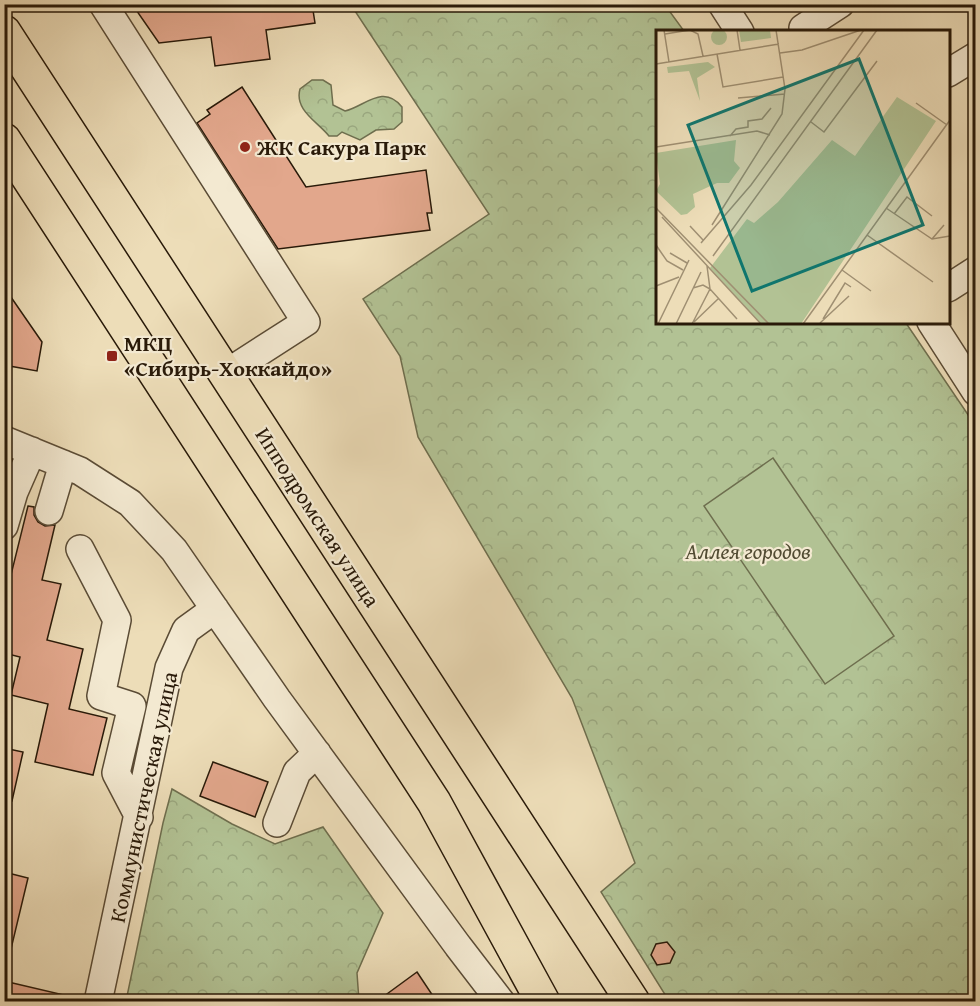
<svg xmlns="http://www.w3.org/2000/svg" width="980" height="1006" font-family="'Gentium Book Plus',serif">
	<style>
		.forest { fill: url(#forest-crowns); stroke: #6e6e4e; stroke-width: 1.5 }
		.garden { fill: #b2c294; stroke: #6e6e4e; stroke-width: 1.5 }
		.building { fill: #e2a78c; stroke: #291a09; stroke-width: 1.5 }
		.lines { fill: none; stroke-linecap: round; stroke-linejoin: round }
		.minor-casing { stroke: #5a4b35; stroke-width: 30 }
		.highway-casing { stroke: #291a09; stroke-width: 36 }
		.minor { stroke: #f3e9d1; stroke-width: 27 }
		.highway { stroke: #edddb8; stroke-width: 33 }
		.poi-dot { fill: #8f2418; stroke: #f3e9d1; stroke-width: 2 }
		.labels { text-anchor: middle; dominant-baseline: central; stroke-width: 4.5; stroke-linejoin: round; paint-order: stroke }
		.poi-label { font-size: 22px; font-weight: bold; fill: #291a09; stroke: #f3e9d1; text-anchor: start }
		.street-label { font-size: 22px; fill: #291a09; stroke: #f3e9d1 }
		.park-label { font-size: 22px; font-style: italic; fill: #524c33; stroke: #f3e9d1 }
		.inset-road { fill: none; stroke: #9f8f72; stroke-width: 1.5 }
		.view { fill: #0f766e; fill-opacity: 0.15; stroke: #0f766e; stroke-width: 3 }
		.inset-edge { fill: none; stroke: #291a09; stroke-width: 3 }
	</style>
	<defs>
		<pattern id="forest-crowns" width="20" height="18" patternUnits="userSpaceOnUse" patternTransform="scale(1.5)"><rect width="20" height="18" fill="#b2c294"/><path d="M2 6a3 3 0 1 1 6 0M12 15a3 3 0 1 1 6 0" fill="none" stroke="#99a67e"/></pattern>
	</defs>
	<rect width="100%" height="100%" fill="#edddb8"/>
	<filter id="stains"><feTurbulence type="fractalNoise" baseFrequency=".00333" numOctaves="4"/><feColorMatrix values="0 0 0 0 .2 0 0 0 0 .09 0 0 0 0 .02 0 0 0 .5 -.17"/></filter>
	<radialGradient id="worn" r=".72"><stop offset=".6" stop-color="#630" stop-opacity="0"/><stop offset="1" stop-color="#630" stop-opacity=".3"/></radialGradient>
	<path class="forest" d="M351,5H665L684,31L658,32V322L906,323L975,425V1001H669L601,892L635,863L572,698L418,437L400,356L363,299L489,214Z
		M312,80H323L331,85L333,105L345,111C364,107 383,83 402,107V122L394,129L376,130L360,140L342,132L337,136H329C318,122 294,110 300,89Z
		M172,789L232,824L275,844L323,827L383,913L357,973L359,1001H126L163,823Z"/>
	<path class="garden" d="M773,458L894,636L825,684L704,506Z"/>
	<path class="building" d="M132,4H312L315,23L266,30L270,59L215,66L211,37L159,43Z
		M242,87L306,187L426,170L432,213H427L430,230L278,249L197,123L210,114L207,110Z
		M4,287L42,342L37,371L4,365Z
		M28,506L34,507V515L38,522L45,526L55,525L42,580L61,584L47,640L83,649L69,709L107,718L93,775L35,762L48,704L11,695L20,657L4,653V603Z
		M4,748L23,752L12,801H4Z
		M213,762L268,782L255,817L200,796Z
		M4,872L28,878L11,949L4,948Z
		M667,942L675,952L670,963L657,965L651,955L656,944Z
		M417,972L437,1002H376Z
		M4,981L64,995L63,1002H4Z"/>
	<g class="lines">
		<defs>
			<path id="minor" d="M103,4L306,322L225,374
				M722,4L740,32
				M805,32L803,28L840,4
				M948,73L976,56
				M948,288L976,270
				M931,322L976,392
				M4,440L80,471L130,503L174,550L277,699L458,946L501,1002
				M49,511L63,464
				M4,526L14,492L32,451
				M80,549L117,620L101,696L132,706L116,773L139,817
				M277,823L297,772L317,753
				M98,1002L169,668L186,630L215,609"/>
			<path id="highway" d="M4,32L633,1002
				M4,140L434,802L543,1002"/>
		</defs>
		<use href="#minor" class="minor-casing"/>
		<use href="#highway" class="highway-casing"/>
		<use href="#minor" class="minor"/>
		<use href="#highway" class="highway"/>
	</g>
	<g class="poi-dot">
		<circle cx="245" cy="147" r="6"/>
		<rect x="106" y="350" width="12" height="12" rx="3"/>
	</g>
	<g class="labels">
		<g class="poi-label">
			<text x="257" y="147">ЖК Сакура Парк</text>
			<text x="124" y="343">МКЦ<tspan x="124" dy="25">«Сибирь-Хоккайдо»</tspan></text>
		</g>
		<g class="street-label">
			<text transform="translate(318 517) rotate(57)">Ипподромская улица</text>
			<text transform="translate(143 797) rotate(-78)">Коммунистическая улица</text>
		</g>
		<g class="park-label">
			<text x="748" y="551">Аллея городов</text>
		</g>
	</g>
	<g transform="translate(656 30)">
		<rect width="294" height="294" fill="#edddb8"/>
		<path d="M83,0H114L115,8L85,12ZM52,32L59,37L41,48L44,71L33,41L12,43L11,37ZM241,67L280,91L145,294H105L54,238L91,189L98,193L122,172L176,110L199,126ZM80,110L78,131L84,138L73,153H61L37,164L39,177L31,184L25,185L0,161L4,154L0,123Z" fill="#b2c294"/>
		<path d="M55 7a8 8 0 1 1 16 0a8 8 0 1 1-16 0ZM163,181L176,190L153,222L141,214Z" fill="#b2c294"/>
		<path class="inset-road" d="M8,0L13,32M34,0L42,4L47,26M81,0L84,20M9,4L34,0M124,23L146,20L205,0M61,24L67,57L127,47M0,34L123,14M82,68L129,64M260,73L291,95M155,92L168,102L221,31M74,106L80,99L92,97V91L106,89L115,78M0,117L101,101L114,105M0,178L113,294M230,178L276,209L294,206M238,184L251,167L276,186M6,187L105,294M56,195L126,84L129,59L120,0M34,196L47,210M211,205L277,252M276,209L288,195M45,213L95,155L208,0M0,215L11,231L27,240M14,223L31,233M57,226L221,0M51,236L54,259L81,289M186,240L215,261M0,256L23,247M37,258L47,255L54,259M167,289L189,253L195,257M38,292L62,269M164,293L193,266M2,294L33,230M20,294L45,242M36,294L54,259M147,294L294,90"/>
		<path class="view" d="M203,29L267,195L96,261L32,95Z"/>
		<rect width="294" height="294" class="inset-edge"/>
	</g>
	<rect width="980" height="1006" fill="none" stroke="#edddb8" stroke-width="24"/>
	<rect x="6" y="6" width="968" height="994" fill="none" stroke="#291a09" stroke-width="3"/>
	<rect x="12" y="12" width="956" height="982" fill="none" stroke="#291a09" stroke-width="1.5"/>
	<rect width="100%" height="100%" filter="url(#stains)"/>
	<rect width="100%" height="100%" fill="url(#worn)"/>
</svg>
